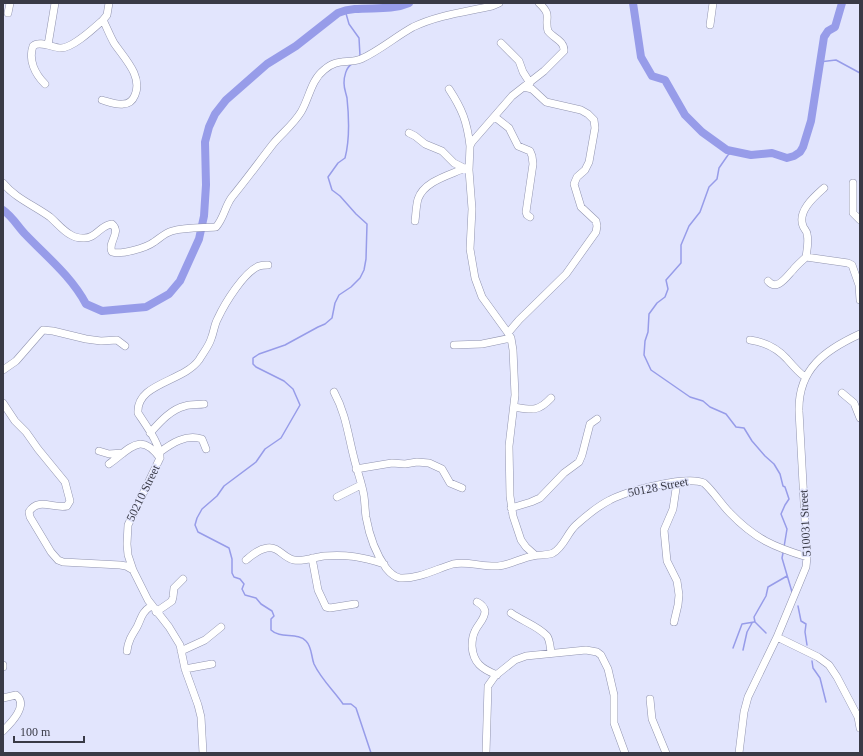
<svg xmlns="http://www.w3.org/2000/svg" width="863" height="756" font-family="'Times New Roman',serif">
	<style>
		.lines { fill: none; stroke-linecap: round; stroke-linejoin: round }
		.stream { stroke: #979ce9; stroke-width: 1.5 }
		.river { stroke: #979ce9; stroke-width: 8 }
		.minor-casing { stroke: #9194af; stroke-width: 8 }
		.minor { stroke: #fff; stroke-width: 7 }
		.labels { text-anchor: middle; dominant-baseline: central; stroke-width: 3; stroke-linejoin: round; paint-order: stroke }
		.street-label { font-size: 12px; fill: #393a46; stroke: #e2e5fd }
	</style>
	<rect width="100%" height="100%" fill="#e2e5fd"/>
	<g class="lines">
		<path class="stream" d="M345,10L349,24L359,38L360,56
			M819,62L836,60L860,73
			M352,64C346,67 344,77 344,83C344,89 346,93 347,98C349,117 350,139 345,158L338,163L328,177L332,190L340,196L356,214L367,224L366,259L364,270L360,278L351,287L339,295L335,303L332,318L325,324L318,327L285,345L259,354L253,358V364L256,367L284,381L293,389L300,405L281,438L265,449L256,462L224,486L217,496L202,509L197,518L195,525L198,532L229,548L232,559V573L234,577L240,579L244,584L242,589L245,595L256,598L261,604L272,611L274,616L271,619V630C280,639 298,632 306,641C312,647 311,656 314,664C321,679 334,691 343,704H351L356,708L371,753
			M734,151L728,155L719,168L717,179L709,187L700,212L689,226L681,245V263L666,280L668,289L665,297L657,303L649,314L648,332L645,341L644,355L651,370L690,397L703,401L710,407L726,414L736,427L744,428L752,441L765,456L774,464L780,474L783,486L785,487L789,499L785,505L781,514L787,529L784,547
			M783,553L782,558L792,592
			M798,606L801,621L806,624L805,632L807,645
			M766,633L755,622L754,617L766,596L768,587L787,576
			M733,648L742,624L754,622
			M743,650L747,632L752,623
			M812,661L813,668L820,678L826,702"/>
		<path class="river" d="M633,3L641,57L652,76L665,80L685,115L702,132L727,150L751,155L772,153L787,158L794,156L800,152L803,147L811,121L824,37L828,31L835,27L842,3
			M3,210C13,217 18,227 26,235C47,257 71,276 86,304L102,311L146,307L169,294L180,281L199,239L204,216L206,185L205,142L209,127L215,114L226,100L267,64L296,46L338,13C360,4 386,13 409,3"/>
		<defs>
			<path id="minor" d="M8,13L10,3
				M710,25L713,3
				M501,43L519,61L523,72L530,83
				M48,45L55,3
				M45,84C35,74 28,60 33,46C40,40 53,48 61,48C73,48 94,28 103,20L107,15L109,3
				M449,89C462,109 467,121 470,146
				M102,100C109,102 117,105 123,104C129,104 133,100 135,95C143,76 124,58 114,43C110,36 107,28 103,20
				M495,117L509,128L518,146L530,151L532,156L533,164L526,212L527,215L530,217
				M409,133L415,136L425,144L442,151L454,163L468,170
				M3,183C15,198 35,206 50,217C57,223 63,231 71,235C74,237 78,238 83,238C96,239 100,225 112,224C122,233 107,242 112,252C121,255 146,248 154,242C160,238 165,233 172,231C186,227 202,228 216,227C224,218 225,206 232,197C246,180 259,162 273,144C282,133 293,125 301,112C309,99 311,80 324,70C337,58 348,64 361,59C379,51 395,37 413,27C438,15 465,12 492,6L499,3
				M853,183V213L860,220
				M824,188C815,196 797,211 803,226C804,229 807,231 807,234C809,241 807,250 806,257L848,263L852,265L859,285L860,300
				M415,221C416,214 416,206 418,199C424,181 450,175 465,168
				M768,281C777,292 787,276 793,270C797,265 802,261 806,257
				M508,333L519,320L566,274L596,232L597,226L596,221L581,207L574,184L577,177L585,170L589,162L595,128L594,120L588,114L581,110L546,102L532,89L524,87
				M750,340C765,342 777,348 787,359C793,366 798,372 805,377
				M454,345L482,344L511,338
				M3,370L16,361L43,330L53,331L86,339L101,341L117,340L125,346
				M334,392C346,414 348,435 354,458C357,471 362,483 364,496C365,503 365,510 366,517C369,534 376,554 386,568C390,573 394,577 400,578C419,579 436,569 453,564C467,561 483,567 498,566C510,565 521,558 533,556C540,554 547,556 553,553C564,547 567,533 576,525C586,516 598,506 610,500C627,491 687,475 704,483C714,492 721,504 730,513C755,539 774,547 807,557
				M842,393L854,403L860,418
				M3,403L15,421L26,432L38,449L65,482L70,501L67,506C54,509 38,497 29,512L30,517L51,552L58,560L63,562L120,565L126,566L133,570
				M514,407C532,410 538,412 551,398
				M150,433C159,423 171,409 185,406C191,404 198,405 204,404
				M99,451L109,454L123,453
				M160,452C172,443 186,434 202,439L206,449
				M109,464C130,449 140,431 160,458
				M356,469L392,463L405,464L417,462L429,463L442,469L450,483L462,488
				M337,497L361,485
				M511,508L531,502L540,498L564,473L579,462L582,455L590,424L597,419
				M535,555L526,547L521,540L513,516L510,496L509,446L515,395L513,350L511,338L508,333L482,297L475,278L470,249L472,209L469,170L470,146L472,142L512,96L544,71L564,51C565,41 553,38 548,31C544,17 553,16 539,3
				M312,558L318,590L326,607L330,608L355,604
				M246,560C252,555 259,549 267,548C279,546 283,558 294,560C303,562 315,557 324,556C346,554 363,557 384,564
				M477,602C481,604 484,607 485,611C485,619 478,624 475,631C473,635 472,641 472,646C473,663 482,669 497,675
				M156,612L172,601L173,597L174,588L183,579
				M511,613C522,621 538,626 547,636C550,640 550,647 551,652
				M674,622L678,605L679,595L677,581L667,561L664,530L673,509L677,482
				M777,637L818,657L829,665L837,677L858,717L860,728
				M127,651C128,641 132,635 137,627C142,617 141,613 151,606
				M181,651L205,640L221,627
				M3,665V667
				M185,669L212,664
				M3,698L16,695C29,705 11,723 3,731
				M650,699L652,719L666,753
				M203,753L201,717L198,705L185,669L180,645L169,627L148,600L133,570L128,555L127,544L128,525L160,458C161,445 145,424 138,413C136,383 183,382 199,360C203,353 209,346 211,339C214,332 214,325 218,318C225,303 244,272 259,266C262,265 265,265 268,265
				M486,753L488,686L495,676L515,660L526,656L586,650L597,652L601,655L608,669L614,695V723L625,753
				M739,753L744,712L748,697L777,637L806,567L807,557L799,411C798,369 825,350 860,334"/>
		</defs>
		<use href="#minor" class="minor-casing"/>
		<use href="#minor" class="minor"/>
	</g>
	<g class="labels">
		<g class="street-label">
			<text transform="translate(658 487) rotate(-11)">50128 Street</text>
			<text transform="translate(143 493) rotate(-64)">50210 Street</text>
			<text transform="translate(805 523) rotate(-93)">510031 Street</text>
		</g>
	</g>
	<rect width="863" height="756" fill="none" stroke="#393a46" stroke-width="8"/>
	<path d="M14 736v6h70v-6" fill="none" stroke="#393a46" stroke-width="2"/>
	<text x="20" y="736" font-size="12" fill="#393a46" stroke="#e2e5fd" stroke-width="3" paint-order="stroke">100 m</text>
</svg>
